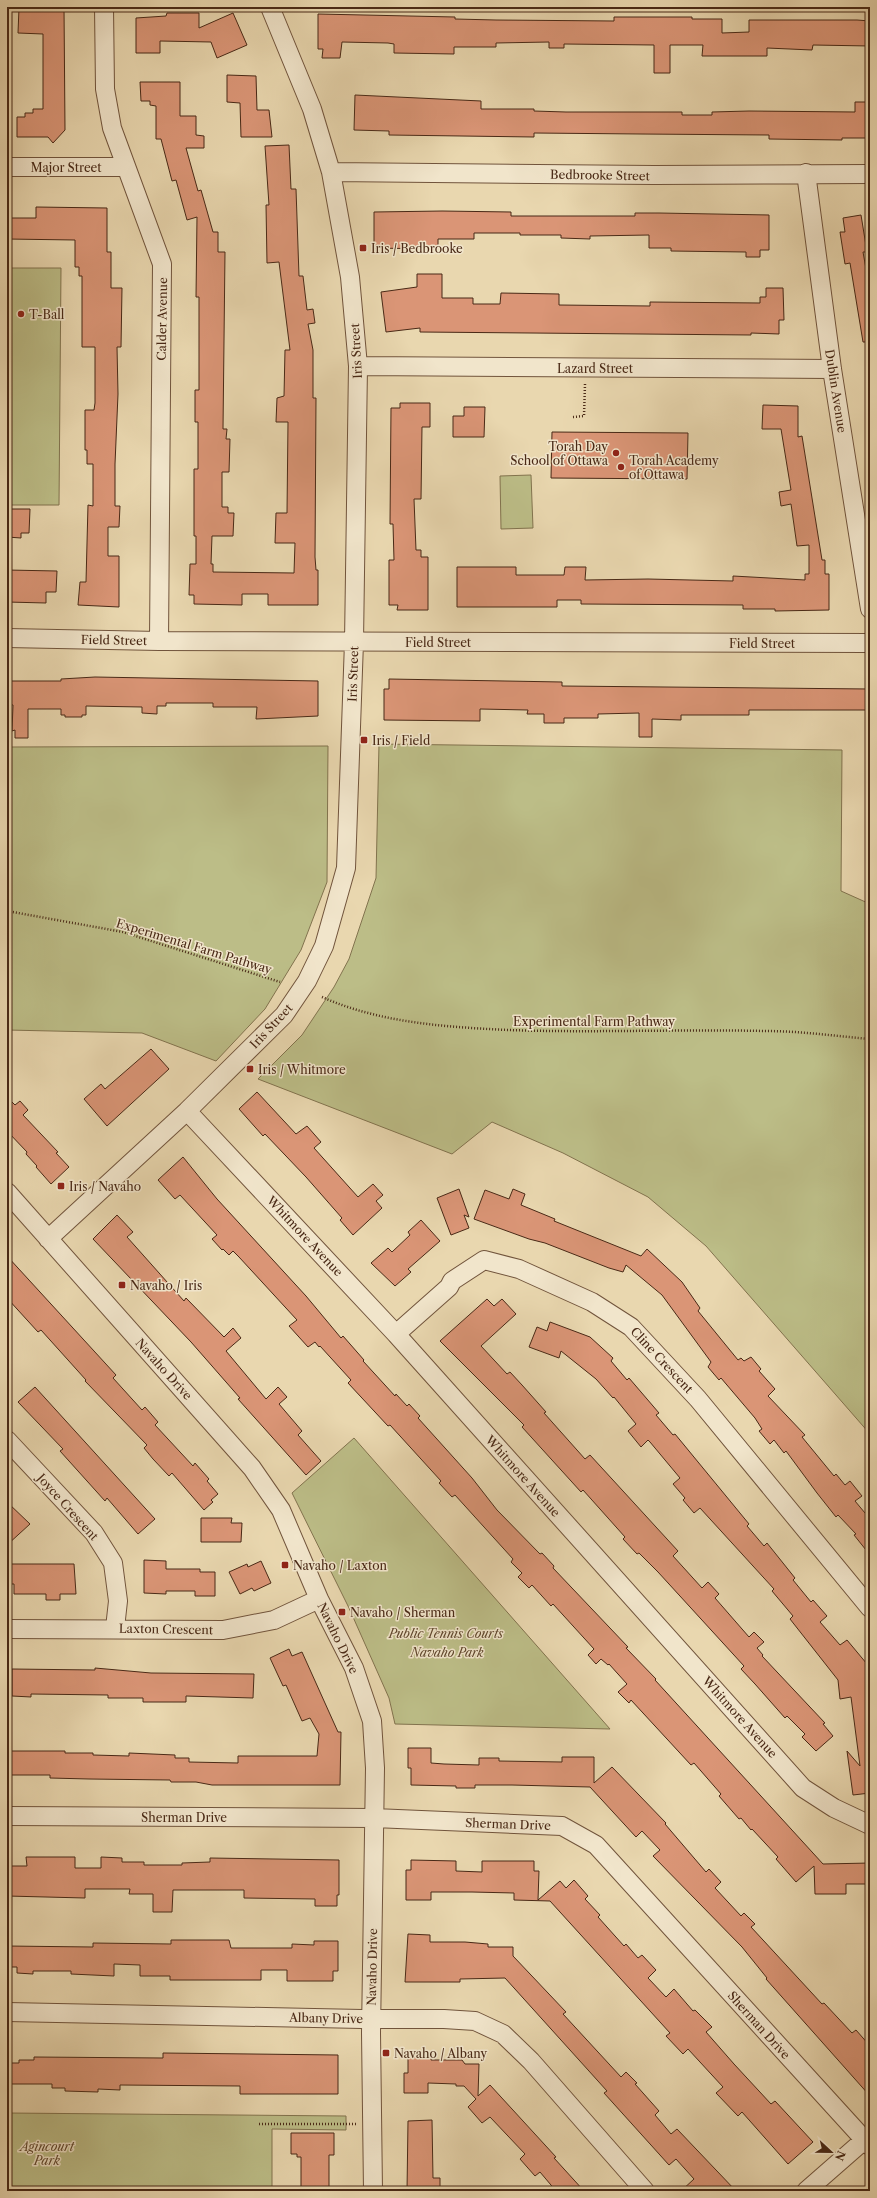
<svg xmlns="http://www.w3.org/2000/svg" width="877" height="2198" font-family="'Libre Caslon Text',serif">
	<style>
		.green { fill: #bcbd87; stroke: #82734e }
		.building { fill: #da9576; stroke: #492916 }
		.lines { fill: none; stroke-linecap: round; stroke-linejoin: round }
		.minor-casing { stroke: #71543c; stroke-width: 20 }
		.path { stroke: #492916; stroke-width: 2.5; stroke-dasharray: 1 2; stroke-linecap: butt }
		.minor { stroke: #f1e5cb; stroke-width: 18 }
		.poi-dot { fill: #8f2418; stroke: #f1e5cb; stroke-width: 1.5 }
		.labels { text-anchor: middle; dominant-baseline: central; stroke-width: 3; stroke-linejoin: round; paint-order: stroke }
		.street-label { font-size: 12px; fill: #492916; stroke: #f1e5cb }
		.poi-label { font-size: 12px; fill: #492916; stroke: #f1e5cb; text-anchor: start }
		.park-label { font-size: 12px; font-style: italic; fill: #60472d; stroke: #f1e5cb }
	</style>
	<rect width="100%" height="100%" fill="#e9d7af"/>
	<filter id="stains"><feTurbulence type="fractalNoise" baseFrequency=".005" numOctaves="4"/><feColorMatrix values="0 0 0 0 .2 0 0 0 0 .09 0 0 0 0 .02 0 0 0 .5 -.17"/></filter>
	<radialGradient id="worn" r=".72"><stop offset=".6" stop-color="#630" stop-opacity="0"/><stop offset="1" stop-color="#630" stop-opacity=".3"/></radialGradient>
	<path class="green" d="M7,268H61L59,505H7Z
		M531,475L533,528L501,529L500,476Z
		M379,744L842,750L841,891L870,904V1434L706,1246L648,1197L563,1153L492,1122L452,1154L258,1079L302,1035L334,987L349,959L376,878Z
		M328,746L327,882L301,950L265,1009L216,1061L142,1033L7,1030V747Z
		M354,1438L610,1729L395,1724L389,1698L349,1608L292,1493Z
		M7,2113L346,2116V2130L272,2129V2191H7Z"/>
	<path class="building" d="M19,8H64L65,130L53,143L48,137H17V117H25V113H33V109H43V34L18,33Z
		M167,13H199V28L233,13L247,45L217,58L211,42L160,41V53H136V18L166,16Z
		M318,14L455,17V19L496,20L614,21V17H692V19H722V33L749,32V20H857L870,21V46L813,45L812,50L767,48V56H702L703,45H670V73H654V45L564,44V48H549V42L496,43V47H454V54L394,53V44L388,43L342,42L340,58H322L323,49H318Z
		M227,75L256,76L257,110H269L272,137H241L240,103L227,102Z
		M140,82H180V116H196V135L204,136V148H186L198,191L201,190L213,232H218V252H225L223,429H227L226,439H230L229,472H222V507H228V513H234L233,536H212L211,564H213V572L294,573L295,543H275L276,513H287L288,422H276L277,398L284,396L285,350H290L279,262L267,263L266,205H269L265,146L289,145L291,189H296L299,276H303L307,310L313,309L315,323L308,324L313,350V398H316L315,557L316,570H318V605H268V594H242V605L194,604V595H189L190,564H196V536H194V469H198V422H195V390H199V297H196L197,217L187,220L176,180L172,181L161,139H156V106L150,105V101H141Z
		M355,95L481,101V109H534V111L566,112H682V115H712V112L749,111L855,112V102H870V138H842V140L769,139V135L641,134L534,133V137L389,135V131L354,130Z
		M36,207L107,208V252H111V288H122L121,347H117L118,394L115,464V506H120L119,527H108V556H119V607L78,605L80,582H86L88,505L93,506V464H87V450H85V410H94L95,403V347H82V276H79V267H75V240L7,239V218H36Z
		M442,211L511,212V216H635V213H659L769,215V250H760V257H746V252L671,251V248H649V235L590,236V239L561,238V235H520V233H474V239H438V247L433,249L374,248V212Z
		M861,215L867,252H863L868,280H870V342H863L850,263L845,264L840,232H845L843,218Z
		M417,274H442V298H473V304H500L501,293L559,294V305L650,306V302L760,303V297H766V288H783L784,320H779V334L751,333V335L420,332V328L386,332L381,292L417,287Z
		M400,403H430V427H422L421,499H414L416,550H421V557H428V610H397L398,605H389V560H394L393,524H390L391,408H400Z
		M763,405L798,406V437L802,436L822,560H825V574H829V610L775,611V609H743V605L581,604V600H557V607H457V567H516V575H564L565,567H586L585,580L648,579L733,581V576L805,580V574H809V545L797,546L791,504L781,506L779,492L791,490L781,429H762Z
		M464,407H485L484,437H453V416H464Z
		M552,432L688,433L687,479L551,478Z
		M7,509H30L29,533H21V538L7,537Z
		M7,570L57,571L56,592H46V603L7,602Z
		M95,677L318,681V716L256,719L257,707H213V703H166V706H157V714L142,713V707L86,706V715H82V717H65V715H61V709H28V738H15V730L12,731L13,705L7,704V681H61V679Z
		M389,679L562,682V686L870,689V710H749V715H681V720L652,719V737H639V713L598,714V718H564V723H544V714H527L528,710L480,709V721L384,720V689H389Z
		M151,1049L169,1069L107,1126L84,1099L101,1084L105,1089Z
		M257,1092L296,1134L307,1126L321,1142L314,1148L358,1197L373,1184L383,1195L376,1201L382,1208L353,1235L340,1220L342,1218L306,1177L265,1134L263,1136L239,1109Z
		M7,1097L15,1105L20,1101L28,1110L23,1115L58,1152L56,1153L69,1167L51,1184L36,1167L37,1166L26,1154L27,1152L7,1131Z
		M183,1157L217,1199L306,1296L341,1338L343,1336L364,1360L363,1361L395,1396L396,1394L407,1406L409,1404L420,1416L418,1418L472,1478L497,1510L540,1554L542,1553L554,1566L553,1568L628,1647L626,1648L656,1679L655,1680L823,1864L870,1863V1884H846V1894H815L814,1866L796,1882L776,1859L778,1857L752,1829L751,1830L741,1818L739,1819L719,1796L721,1794L694,1763L691,1765L631,1700L629,1703L618,1692L627,1684L609,1664L608,1665L601,1659L596,1664L588,1655L594,1649L553,1604L551,1606L532,1585L529,1588L518,1577L522,1573L511,1562L513,1559L455,1495L452,1497L439,1483L441,1481L390,1425L388,1426L348,1383L351,1380L320,1346L319,1347L315,1342L308,1347L289,1326L297,1320L239,1257L233,1251L229,1255L223,1249L222,1250L212,1239L217,1235L180,1195L175,1199L158,1180Z
		M459,1189L469,1217L464,1215L469,1228L451,1235L437,1198Z
		M513,1189L525,1194L521,1205L555,1219L554,1221L641,1256L647,1249L682,1282L700,1308L698,1311L738,1360L741,1358L744,1361L751,1357L761,1369L759,1371L775,1389L768,1396L805,1435L802,1437L834,1476L836,1474L845,1485L850,1481L862,1496L855,1501L870,1519V1555L854,1535L856,1534L838,1515L836,1517L817,1493L786,1451L784,1453L774,1440L770,1444L759,1431L762,1429L755,1418L721,1378L719,1380L708,1367L711,1362L662,1295L626,1265L623,1272L609,1268L545,1243L529,1239L474,1219L485,1190L509,1199Z
		M117,1215L133,1232L127,1237L184,1301L186,1298L224,1337L233,1328L241,1338L226,1351L266,1399L278,1387L287,1397L279,1404L302,1431L298,1435L321,1461L306,1475L238,1399L240,1398L191,1342L93,1239Z
		M421,1220L440,1241L408,1269L411,1272L395,1286L371,1263L388,1248L392,1252L410,1235L408,1232Z
		M7,1256L116,1375L113,1378L142,1410L145,1407L158,1422L155,1425L193,1466L195,1463L209,1479L207,1481L218,1494L211,1500L213,1502L204,1510L172,1473L169,1476L153,1459L144,1448L147,1445L85,1381L86,1380L41,1330L38,1332L7,1298Z
		M487,1299L494,1306L502,1299L516,1314L481,1346L507,1374L510,1372L522,1385L546,1412L544,1413L585,1459L590,1455L678,1551L673,1556L702,1588L708,1582L719,1594L715,1598L749,1637L754,1632L764,1642L757,1648L763,1655L762,1656L825,1723L823,1724L833,1736L816,1751L802,1737L805,1734L787,1716L785,1718L755,1684L741,1669L744,1666L658,1572L639,1553L637,1554L623,1539L625,1537L583,1490L581,1492L522,1427L524,1425L440,1341Z
		M550,1322L590,1337L613,1358L611,1361L627,1380L629,1378L659,1413L656,1415L673,1435L675,1434L749,1524L747,1526L764,1546L767,1543L795,1578L793,1580L811,1602L813,1600L827,1616L820,1622L840,1645L847,1640L867,1664L870,1686V1793L853,1795L847,1751L860,1766L851,1697L840,1699L838,1680L790,1619L793,1616L772,1591L774,1589L700,1508L694,1513L683,1500L685,1498L673,1484L680,1478L650,1442L648,1440L641,1447L628,1431L636,1424L614,1397L613,1398L596,1379L561,1351L559,1358L529,1347L537,1327L547,1331Z
		M35,1387L155,1519L138,1534L107,1498L105,1501L60,1451L63,1449L18,1402Z
		M7,1502L30,1524L7,1545Z
		M201,1518H232L231,1523H242L241,1542H201Z
		M144,1560L166,1561V1569H200V1572H215V1596H195V1591H166V1594L144,1593Z
		M261,1561L271,1583L254,1591L252,1588L240,1594L229,1572L247,1564L248,1567Z
		M7,1564H74L76,1594H60V1600H46V1594H14V1584H7Z
		M289,1649L292,1656L302,1652L338,1732H341L340,1785H212L196,1782H171L170,1780L89,1779L50,1778V1775H7V1751H65V1753H93V1755L129,1756V1753L175,1755V1758H189V1762L238,1763V1756H317L319,1734L310,1718L302,1721L286,1685L283,1686L270,1658Z
		M95,1668L151,1673L254,1674L253,1698L186,1696V1702H143V1698H108V1695L31,1694V1697L12,1696V1669L95,1670Z
		M408,1748H431V1763L444,1764L479,1765V1758H499V1761L562,1762V1757H594V1783L612,1767L666,1823L665,1824L706,1872L709,1869L721,1882L715,1888L741,1916L744,1913L755,1924L751,1927L822,2004L824,2003L852,2033L856,2030L870,2046V2096L766,1979L767,1978L742,1947L653,1856L660,1850L642,1831L636,1837L590,1787L512,1785H475V1788H456V1786L411,1785V1768H408Z
		M26,1857H75V1868H101V1857L122,1858V1862H144V1865H182V1863L210,1862V1858L339,1860V1895H337V1906H315V1899L244,1898V1890H173L172,1912H153V1894H129L130,1889H85V1898L7,1896V1866H27Z
		M411,1860L456,1861V1871L482,1872V1861H534V1871H539L538,1900L560,1881L566,1888L574,1880L588,1896L585,1899L600,1915L598,1917L624,1946L626,1944L638,1958L642,1955L656,1970L648,1978L666,1997L674,1989L693,2011L695,2010L712,2027L706,2032L734,2064L771,2104L775,2101L813,2142L788,2164L742,2112L738,2116L716,2093L723,2087L688,2049L683,2054L666,2036L670,2033L550,1901L514,1900V1893L472,1892H431V1900H406V1870H411Z
		M408,1934L430,1935V1942H465L488,1944V1947H513V1956L566,2012L563,2014L621,2077L626,2072L637,2083L635,2084L659,2111L655,2115L671,2134L677,2129L736,2191H681L694,2179L676,2159L669,2165L604,2093L607,2091L505,1978L460,1979V1982H405Z
		M171,1940H229L231,1948H292V1944L314,1945V1941H338V1971H333V1981H287V1970H261V1980H170V1976H140V1965L114,1964V1976L71,1974V1971H33V1974L17,1973V1967H7V1946L93,1947V1943L171,1944Z
		M163,2053L338,2055V2094H240V2086L120,2085V2090L98,2089V2092L65,2091V2088H52V2084H7V2063H19V2060H34V2057L163,2058Z
		M408,2057H431V2060H462L465,2064H479L478,2096L490,2085L556,2157L554,2158L584,2191H556L540,2172L535,2176L520,2159L525,2154L490,2117L482,2123L468,2107L476,2099L464,2086H456V2084L428,2083V2093H404V2073H408Z
		M432,2120L433,2178H440V2191H407L408,2121Z
		M291,2133H334V2155H329V2191H301V2157H297V2154H291Z"/>
	<g class="lines">
		<defs>
			<path id="minor" d="M104,7L105,89L112,128L162,264L159,641
				M7,167H125
				M331,172L654,175L870,174
				M806,173L832,369L870,609
				M358,366L832,369
				M7,638L159,641L870,643
				M187,1111L396,1334L803,1788L834,1808L870,1825
				M7,1192L252,1468L281,1510L319,1599L354,1668L372,1721L375,1768L371,2033L373,2191
				M48,1239L187,1111L284,1015L307,981L324,946L346,868L354,642L358,366L350,277L331,172L312,109L270,7
				M396,1334L449,1287L452,1281L484,1260L519,1269L592,1302L631,1327L698,1399L870,1608
				M7,1440L94,1533L113,1563L118,1601L115,1628
				M7,1629L223,1630L274,1620L319,1599
				M7,1816L374,1818L562,1826L596,1845L870,2146
				M7,2012L362,2019H444L475,2021L503,2034L531,2061L645,2191
				M806,2191L870,2135"/>
		</defs>
		<use href="#minor" class="minor-casing"/>
		<path class="path" d="M573,417L584,416L585,384
			M7,911L123,932L280,982
			M322,997C380,1023 446,1027 508,1030C594,1033 679,1029 765,1031C800,1031 835,1036 870,1039
			M259,2124H356"/>
		<use href="#minor" class="minor"/>
	</g>
	<g class="poi-dot">
		<rect x="359" y="244" width="8" height="8" rx="2"/>
		<circle cx="21" cy="314" r="4"/>
		<circle cx="616" cy="453" r="4"/>
		<circle cx="621" cy="467" r="4"/>
		<rect x="360" y="736" width="8" height="8" rx="2"/>
		<rect x="246" y="1065" width="8" height="8" rx="2"/>
		<rect x="57" y="1182" width="8" height="8" rx="2"/>
		<rect x="118" y="1281" width="8" height="8" rx="2"/>
		<rect x="281" y="1561" width="8" height="8" rx="2"/>
		<rect x="338" y="1608" width="8" height="8" rx="2"/>
		<rect x="382" y="2049" width="8" height="8" rx="2"/>
	</g>
	<g class="labels">
		<g class="street-label">
			<text x="66" y="167">Major Street</text>
			<text transform="translate(600 175) rotate(1)">Bedbrooke Street</text>
			<text transform="translate(162 319) rotate(-89)">Calder Avenue</text>
			<text transform="translate(356 351) rotate(-93)">Iris Street</text>
			<text x="595" y="368">Lazard Street</text>
			<text transform="translate(836 391) rotate(81)">Dublin Avenue</text>
			<text transform="translate(114 640) rotate(1)">Field Street</text>
			<text x="438" y="642">Field Street</text>
			<text x="762" y="643">Field Street</text>
			<text transform="translate(353 674) rotate(-88)">Iris Street</text>
			<text transform="translate(194 946) rotate(17)">Experimental Farm Pathway</text>
			<text x="594" y="1021">Experimental Farm Pathway</text>
			<text transform="translate(271 1026) rotate(-47)">Iris Street</text>
			<text transform="translate(305 1236) rotate(47)">Whitmore Avenue</text>
			<text transform="translate(662 1360) rotate(47)">Cline Crescent</text>
			<text transform="translate(164 1369) rotate(48)">Navaho Drive</text>
			<text transform="translate(523 1476) rotate(48)">Whitmore Avenue</text>
			<text transform="translate(68 1507) rotate(48)">Joyce Crescent</text>
			<text transform="translate(166 1629) rotate(1)">Laxton Crescent</text>
			<text transform="translate(338 1638) rotate(64)">Navaho Drive</text>
			<text transform="translate(740 1717) rotate(48)">Whitmore Avenue</text>
			<text x="184" y="1817">Sherman Drive</text>
			<text transform="translate(508 1824) rotate(2)">Sherman Drive</text>
			<text transform="translate(372 1967) rotate(-89)">Navaho Drive</text>
			<text transform="translate(326 2018) rotate(1)">Albany Drive</text>
			<text transform="translate(759 2025) rotate(48)">Sherman Drive</text>
		</g>
		<g class="poi-label">
			<text x="371" y="248">Iris / Bedbrooke</text>
			<text x="29" y="314">T-Ball</text>
			<text x="608" y="446" text-anchor="end">Torah Day<tspan x="608" dy="14">School of Ottawa</tspan></text>
			<text x="629" y="460">Torah Academy<tspan x="629" dy="14">of Ottawa</tspan></text>
			<text x="372" y="740">Iris / Field</text>
			<text x="258" y="1069">Iris / Whitmore</text>
			<text x="69" y="1186">Iris / Navaho</text>
			<text x="130" y="1285">Navaho / Iris</text>
			<text x="293" y="1565">Navaho / Laxton</text>
			<text x="350" y="1612">Navaho / Sherman</text>
			<text x="394" y="2053">Navaho / Albany</text>
		</g>
		<g class="park-label">
			<text x="446" y="1633">Public Tennis Courts</text>
			<text x="447" y="1652">Navaho Park</text>
			<text x="47" y="2146">Agincourt<tspan x="47" dy="14">Park</tspan></text>
		</g>
	</g>
	<rect width="877" height="2198" fill="none" stroke="#e9d7af" stroke-width="24"/>
	<rect x="8" y="8" width="861" height="2182" fill="none" stroke="#492916" stroke-width="2"/>
	<rect x="12" y="12" width="853" height="2174" fill="none" stroke="#492916"/>
	<g transform="translate(831 2152) rotate(112)" stroke="#f1e5cb" stroke-width="3" paint-order="stroke">
	<path d="M0-3L7 15L0 10L-7 15Z" fill="#492916"/>
	<text y="-6" font-size="11" font-weight="bold" text-anchor="middle" fill="#492916">N</text>
	</g>
	<rect width="100%" height="100%" filter="url(#stains)"/>
	<rect width="100%" height="100%" fill="url(#worn)"/>
</svg>
